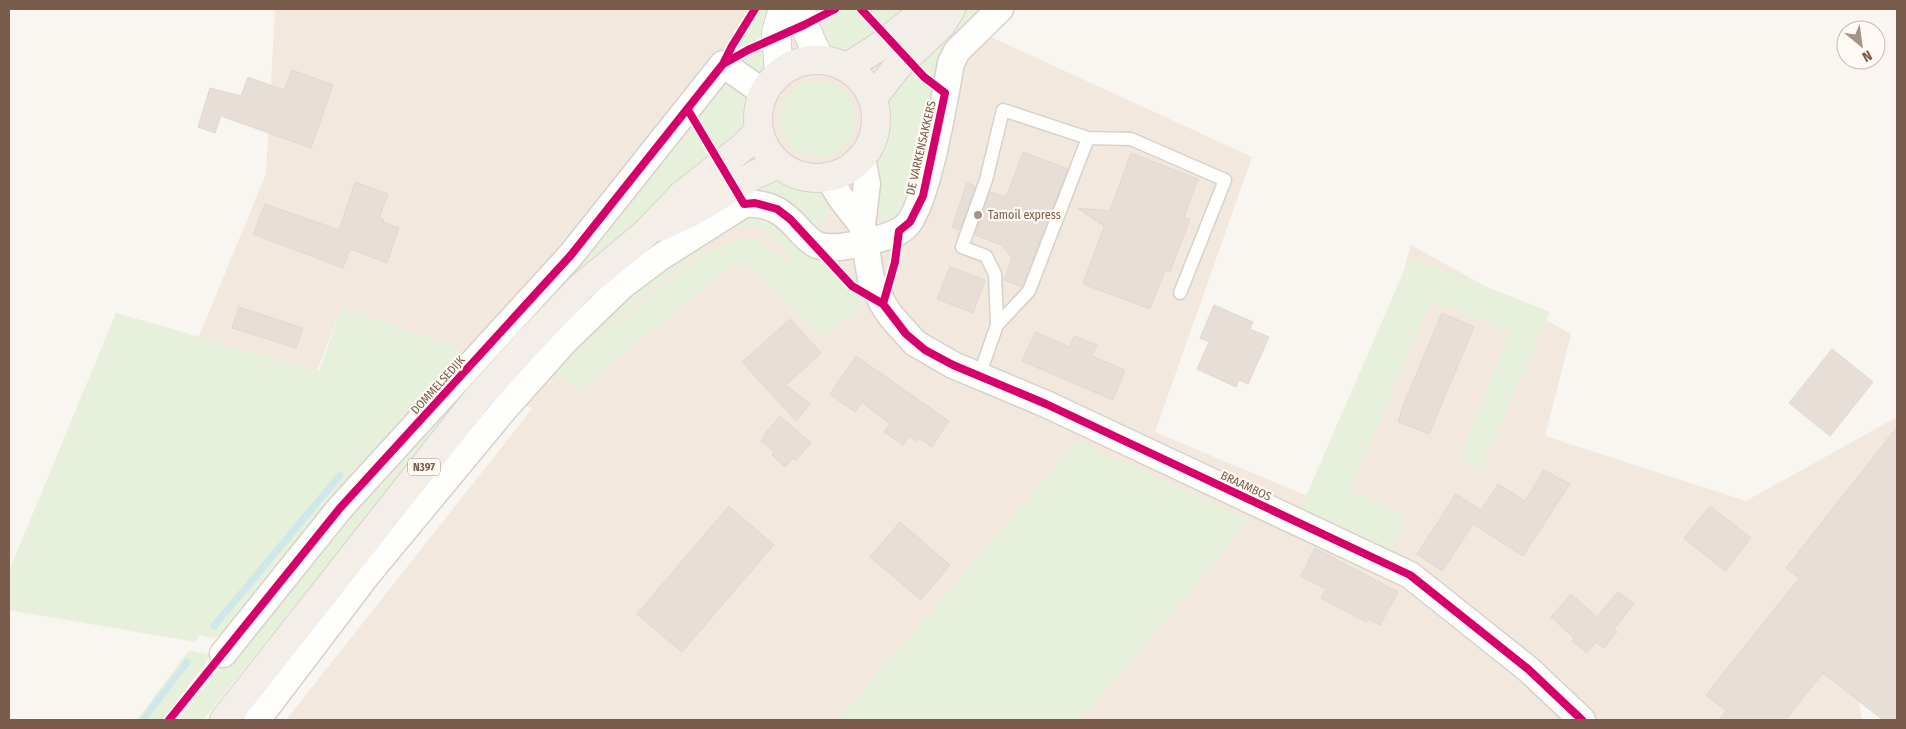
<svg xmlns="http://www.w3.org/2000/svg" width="1906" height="729" font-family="'Fira Sans Condensed',sans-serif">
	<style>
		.residential { fill: #f2e8de }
		.green { fill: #e7f0db; fill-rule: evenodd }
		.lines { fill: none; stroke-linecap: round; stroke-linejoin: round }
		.stream { stroke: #d0e8ea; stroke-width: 7 }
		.building { fill: #e6ded7; stroke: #e2d8d2 }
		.service-casing { stroke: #d7d1cb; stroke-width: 15 }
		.minor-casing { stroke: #d7d1cb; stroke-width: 29 }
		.tertiary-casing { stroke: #d7d1cb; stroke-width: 30 }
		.primary-casing { stroke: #dad1cc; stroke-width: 30 }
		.service { stroke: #fefefd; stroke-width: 12 }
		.minor { stroke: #fefefd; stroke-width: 26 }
		.tertiary { stroke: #fefefd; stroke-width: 28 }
		.primary { stroke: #f3eee8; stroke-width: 28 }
		.cycleway-casing { stroke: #fffaf3; stroke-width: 11 }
		.cycleway { stroke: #d6006c; stroke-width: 8 }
		.poi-dot { fill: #a69286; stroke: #fffaf3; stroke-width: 2 }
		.labels { text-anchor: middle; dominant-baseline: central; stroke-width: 4.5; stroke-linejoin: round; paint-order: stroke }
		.shield { fill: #fffaf3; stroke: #a28b7f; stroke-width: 1 }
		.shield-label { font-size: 11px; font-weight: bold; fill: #7a5c4d }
		.street-label { font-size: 12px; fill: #7a5c4d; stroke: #fffaf3 }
		.poi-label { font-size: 12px; fill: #7a5c4d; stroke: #fffaf3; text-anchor: start }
	</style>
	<rect width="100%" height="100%" fill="#f9f5f0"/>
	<path class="residential" d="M275,9H973L991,37L1252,157L1155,432L1336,508L1411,245L1571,334L1545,436L1746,501L1897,417V650L1859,704L1862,720H286L532,409L341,309L311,386L195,346L266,174Z"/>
	<path class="green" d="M759,9H773L769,34L736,50Z
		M846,9H857L883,37C874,42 863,51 853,52C837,55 822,39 815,27L829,20Z
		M867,9H915L888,33Z
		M966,9H991L935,82L914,62Z
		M769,49L765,69L763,72L739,62Z
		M909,68L938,95L911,213L887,223L880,215L875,166L888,129L889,99L893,89Z
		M780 119a38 38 0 1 1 76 0a38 38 0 1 1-76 0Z
		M731,87C751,94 750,115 742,131C737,139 727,147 720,155L697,117C707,104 714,89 731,87Z
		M685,131H694L697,133L713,160L667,194L617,236L553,297L418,453L203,720H178L345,514Z
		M777,180L815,191L825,196L829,212L823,224L815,226L809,225L749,199L752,183Z
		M736,214L779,215L863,303L852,320H840L830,333L822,336L755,269L743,263L728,268L579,390L554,374L516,406L603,314ZM741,226L758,228L770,234L786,249L790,268C755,232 751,232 706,253L568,362L651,291L724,234L734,228Z
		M1410,257L1550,312L1480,470L1459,460L1509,332L1431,301L1350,490L1406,516L1392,551L1300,510Z
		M342,307L449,345L468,357L227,633L213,638L200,635L195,642L9,610V571L116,313L319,371Z
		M1077,441L1250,520L1081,720H837Z
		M189,650L211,655L163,720H137Z"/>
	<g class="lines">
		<path class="stream" d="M214,626L340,475
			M143,720L187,662"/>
	</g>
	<path class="building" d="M292,70L333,85L311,148L221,116L215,133L198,127L210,88L241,96L248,77L284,90Z
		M1023,152L1068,169L1022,287L1004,280L1012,258L1001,245L975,235L990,192L1006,197Z
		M1131,153L1198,179L1184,217L1190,219L1170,272L1165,270L1150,309L1083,284L1104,226L1077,208L1110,211Z
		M355,182L388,194L379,218L384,220L383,222L399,228L387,263L350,249L343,268L253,234L265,204L339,230Z
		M967,183L975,186L960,230L952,227Z
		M950,267L985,280L973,313L937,299Z
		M1214,305L1253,322L1250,329L1269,337L1248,384L1239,380L1236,387L1197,369L1209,342L1200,338Z
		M239,307L303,328L296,348L232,328Z
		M1442,313L1474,327L1429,434L1398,422L1403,406Z
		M790,319L821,353L786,385L810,404L796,421L742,362Z
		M1035,332L1070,347L1074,336L1097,345L1092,356L1125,370L1113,400L1022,361Z
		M1832,349L1873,382L1830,436L1789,403Z
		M856,356L949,421L932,447L919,438L917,441L910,436L903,445L884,432L890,424L862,402L855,412L830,394Z
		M780,416L811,443L796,460L793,458L785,467L772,455L774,452L761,441L765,436L764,435Z
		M1897,427V720H1883L1823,673L1785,720H1719L1726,711L1706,695L1799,578L1786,568Z
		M1544,470L1570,484L1523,556L1473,524L1442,571L1417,554L1456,494L1481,510L1498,484L1525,501Z
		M729,506L774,545L682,652L637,614Z
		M1710,506L1751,538L1725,571L1684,538Z
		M900,522L950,565L921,600L870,557Z
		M1315,548L1398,592L1380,625L1368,619L1366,622L1321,598L1326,589L1301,576Z
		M1618,592L1634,604L1614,629L1617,632L1604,648L1596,642L1587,653L1572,641L1574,638L1551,617L1571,594L1597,617Z"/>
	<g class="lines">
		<defs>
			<path id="service" d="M1088,138L1131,139L1225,180L1180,293
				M979,376L997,325L995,274L986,256L962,247L986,180L1003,110L1088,138L1029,291L997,325"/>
			<path id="minor" d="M862,158L867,184L862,225L871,279L883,304L890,315L915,343L953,365L1046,404L1410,575L1528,669L1582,720
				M828,177L841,198L862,225
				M223,654L340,508L571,255L723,64L764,93
				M257,720L367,575L506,407L564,342L623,285L659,258L744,204C771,202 785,213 802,233C806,237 812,243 817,245C832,250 847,246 862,243C875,240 895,236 905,227C927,209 945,95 951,63L957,51L1000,9"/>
			<path id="tertiary" d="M801,9L804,25L820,60
				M779,73L776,32L783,9"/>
			<path id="primary" d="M758 119a59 59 0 1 1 118 0a59 59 0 1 1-118 0Z
				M847,67L877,48L927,9
				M873,98L896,68L941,25L951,9
				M659,227L690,213L756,174L779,164
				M224,720L477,399L525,346L580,288L646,233L682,195L743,147L759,131"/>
		</defs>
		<use href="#service" class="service-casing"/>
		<use href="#minor" class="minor-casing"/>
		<use href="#tertiary" class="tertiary-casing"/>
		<use href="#primary" class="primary-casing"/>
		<use href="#service" class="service"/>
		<use href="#minor" class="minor"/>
		<use href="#tertiary" class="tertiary"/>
		<use href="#primary" class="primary"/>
		<defs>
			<path id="cycleway" d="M861,9L924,77L945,93L923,196L910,222L899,231L895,262L883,304
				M723,64L748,50L804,25L835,9
				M688,110L744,204L755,203L777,209L790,219L852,286L883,304L906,334L925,350L953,365L1046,404L1410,575L1528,669L1582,720
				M169,720L340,508L571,255L723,64L732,46L755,9"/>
		</defs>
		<use href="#cycleway" class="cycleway-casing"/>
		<use href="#cycleway" class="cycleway"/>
	</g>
	<circle class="poi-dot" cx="978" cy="215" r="5"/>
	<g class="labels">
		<rect class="shield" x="408" y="458.5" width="32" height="17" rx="4"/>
		<g class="shield-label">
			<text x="424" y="467">N397</text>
		</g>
		<g class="street-label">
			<text transform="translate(921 148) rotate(-77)">DE VARKENSAKKERS</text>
			<text transform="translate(438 385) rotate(-48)">DOMMELSEDIJK</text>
			<text transform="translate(1246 486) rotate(25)">BRAAMBOS</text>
		</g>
		<g class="poi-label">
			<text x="988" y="215">Tamoil express</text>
		</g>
	</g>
	<rect width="1906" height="729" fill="none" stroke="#7a5c4d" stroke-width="20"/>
	<g transform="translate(1861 45) rotate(151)"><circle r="24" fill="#fffaf3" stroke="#cabbb1"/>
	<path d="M0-4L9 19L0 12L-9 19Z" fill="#a69286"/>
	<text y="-8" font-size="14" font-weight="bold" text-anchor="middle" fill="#7a5c4d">N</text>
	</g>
</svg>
